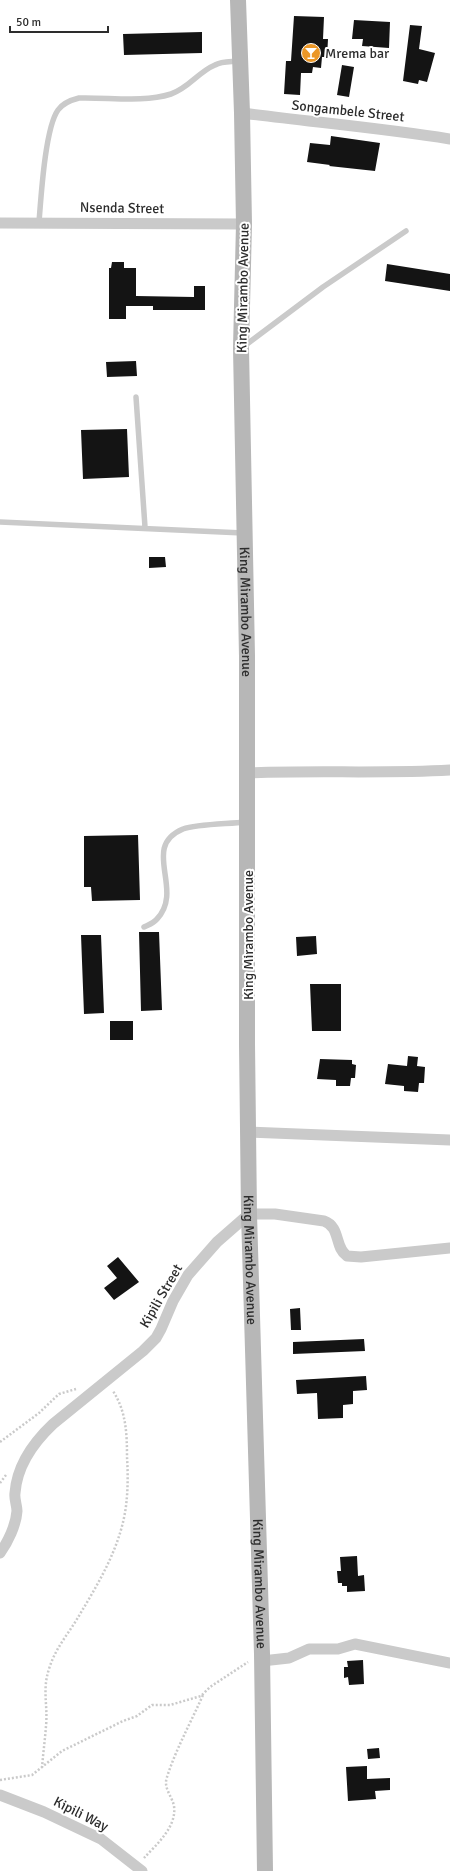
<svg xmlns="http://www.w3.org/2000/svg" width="450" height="1871" font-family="Signika,sans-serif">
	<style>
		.building { fill: #141414 }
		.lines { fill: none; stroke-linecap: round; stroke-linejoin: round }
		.path { stroke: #cacaca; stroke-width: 2.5; stroke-dasharray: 2 2; stroke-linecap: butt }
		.service { stroke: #cacaca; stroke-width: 5.5 }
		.minor { stroke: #cacaca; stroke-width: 11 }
		.secondary { stroke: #b7b7b7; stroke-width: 16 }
		.labels { text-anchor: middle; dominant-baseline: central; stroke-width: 4; stroke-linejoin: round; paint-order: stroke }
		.poi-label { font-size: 14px; fill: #2d2d2d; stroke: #fff; text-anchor: start }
		.street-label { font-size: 14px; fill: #2d2d2d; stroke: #fff }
	</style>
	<rect width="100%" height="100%" fill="#fff"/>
	<path class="building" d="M294,16L324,17L323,39H328L327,57H322L321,68L313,67L312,73H301L300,95L284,94L286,61H291Z
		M354,20L390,22L389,48L362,46L363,39H352Z
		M410,25L422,26L419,49L435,53L427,82L419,80L418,84L403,81Z
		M202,32V53L124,55L123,34Z
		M342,65L354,67L349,97L337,95Z
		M331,136L380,143L375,171L329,166L330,165L307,162L310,143L330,145Z
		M112,262H124V268H136V296L194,297V286H205V310H153V306H126V319H109V268H111Z
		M387,264L450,274V291L385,281Z
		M136,361L137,376L107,377L106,362Z
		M127,429L129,477L83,479L81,430Z
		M149,557H165L166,567L149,568Z
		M138,835L140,900L92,901L91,887H84V836Z
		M139,932H159L162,1010L141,1011Z
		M81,935H101L104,1013L84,1014Z
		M316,936L317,954L297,956L296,937Z
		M310,984H341V1031H312Z
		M110,1021H133V1040H110Z
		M408,1056L418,1057L417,1066L425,1067L424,1083H419L418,1092L404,1091V1086L385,1084L388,1064L407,1066Z
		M320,1059L352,1060V1064L356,1065L355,1078H351L350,1086H336V1080L317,1079Z
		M118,1257L139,1282L114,1300L104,1288L117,1278L107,1266Z
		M300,1308L301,1330H291L290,1309Z
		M364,1339L365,1351L293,1354V1342Z
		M366,1376L367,1390L353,1391V1404L343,1405V1418L318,1419L317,1393L297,1394L296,1380Z
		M357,1556L358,1576L364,1575L365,1591L347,1592V1586H342V1583H338L337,1571H341L340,1557Z
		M363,1660L364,1684L349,1685L348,1677L344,1678V1667H348L347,1661Z
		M379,1748L380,1758L368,1759L367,1749Z
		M367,1766V1779L390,1778V1790L375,1791L376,1799L348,1801L346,1767Z"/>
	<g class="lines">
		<path class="path" d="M0,1442L39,1413L59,1394L76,1389
			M0,1483L6,1475
			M42,1768C43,1754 45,1740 46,1726C48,1705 42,1690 49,1669C55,1648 70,1632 80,1614C100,1581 121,1545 126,1506C128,1490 128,1473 127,1457C127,1433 126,1411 113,1391
			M0,1780L32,1775L62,1751L123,1721L137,1716L152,1705H170L201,1696L210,1687L248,1662
			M144,1858C156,1845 177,1827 174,1806C172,1796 163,1788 167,1777C176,1749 191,1722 203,1695"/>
		<path class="service" d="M39,222C41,198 45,128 58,110C63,103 71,100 79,98C109,97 142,103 171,94C189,88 198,72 215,65C222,61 231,62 239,61
			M243,347L323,287L406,231
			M136,397L145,527
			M0,522L243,533
			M144,927C148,925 154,923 157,919C185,889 140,847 183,829C197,824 229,824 245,822"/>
		<path class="minor" d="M242,113C312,122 381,128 450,139
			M0,223L244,224
			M248,773C315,770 383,774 450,770
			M249,1132L450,1140
			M0,1553C8,1542 16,1525 17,1511C17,1505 14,1499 15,1493C17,1465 34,1442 53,1424L143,1351L156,1338L161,1329L173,1301L188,1275L217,1242L249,1214H275L324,1221C341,1227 334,1247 347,1256L361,1257L450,1248
			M262,1661L289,1658L309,1649H338L355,1644L450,1663
			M0,1795L44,1812L101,1839L142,1871"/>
		<path class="secondary" id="s1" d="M238,0L242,113L244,224L241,348L247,656V1044L249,1214L262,1654L265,1871"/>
	</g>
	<defs>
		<symbol id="bar-disc" viewBox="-11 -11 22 22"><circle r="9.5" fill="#eb9727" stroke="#fff"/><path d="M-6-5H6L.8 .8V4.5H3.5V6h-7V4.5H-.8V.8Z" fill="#fff"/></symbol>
	</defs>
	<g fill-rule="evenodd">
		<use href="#bar-disc" x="300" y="42" width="22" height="22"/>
	</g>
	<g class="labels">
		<g class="poi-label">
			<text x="325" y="53">Mrema bar</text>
		</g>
		<g class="street-label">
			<text transform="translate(348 111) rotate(6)">Songambele Street</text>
			<text transform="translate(122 208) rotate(1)">Nsenda Street</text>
			<text transform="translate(243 288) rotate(-89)">King Mirambo Avenue</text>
			<text stroke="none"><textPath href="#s1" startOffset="612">King Mirambo Avenue</textPath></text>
			<text transform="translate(248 935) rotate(-90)">King Mirambo Avenue</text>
			<text stroke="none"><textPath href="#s1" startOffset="1260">King Mirambo Avenue</textPath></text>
			<text transform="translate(161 1296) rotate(-60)">Kipili Street</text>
			<text stroke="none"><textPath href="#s1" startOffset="1584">King Mirambo Avenue</textPath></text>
			<text transform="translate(81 1814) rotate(27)">Kipili Way</text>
		</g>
	</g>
	<path d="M10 26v6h98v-6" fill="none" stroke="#2d2d2d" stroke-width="2"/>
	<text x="16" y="26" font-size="12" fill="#2d2d2d" stroke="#ffffff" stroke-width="3" paint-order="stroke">50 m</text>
</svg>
